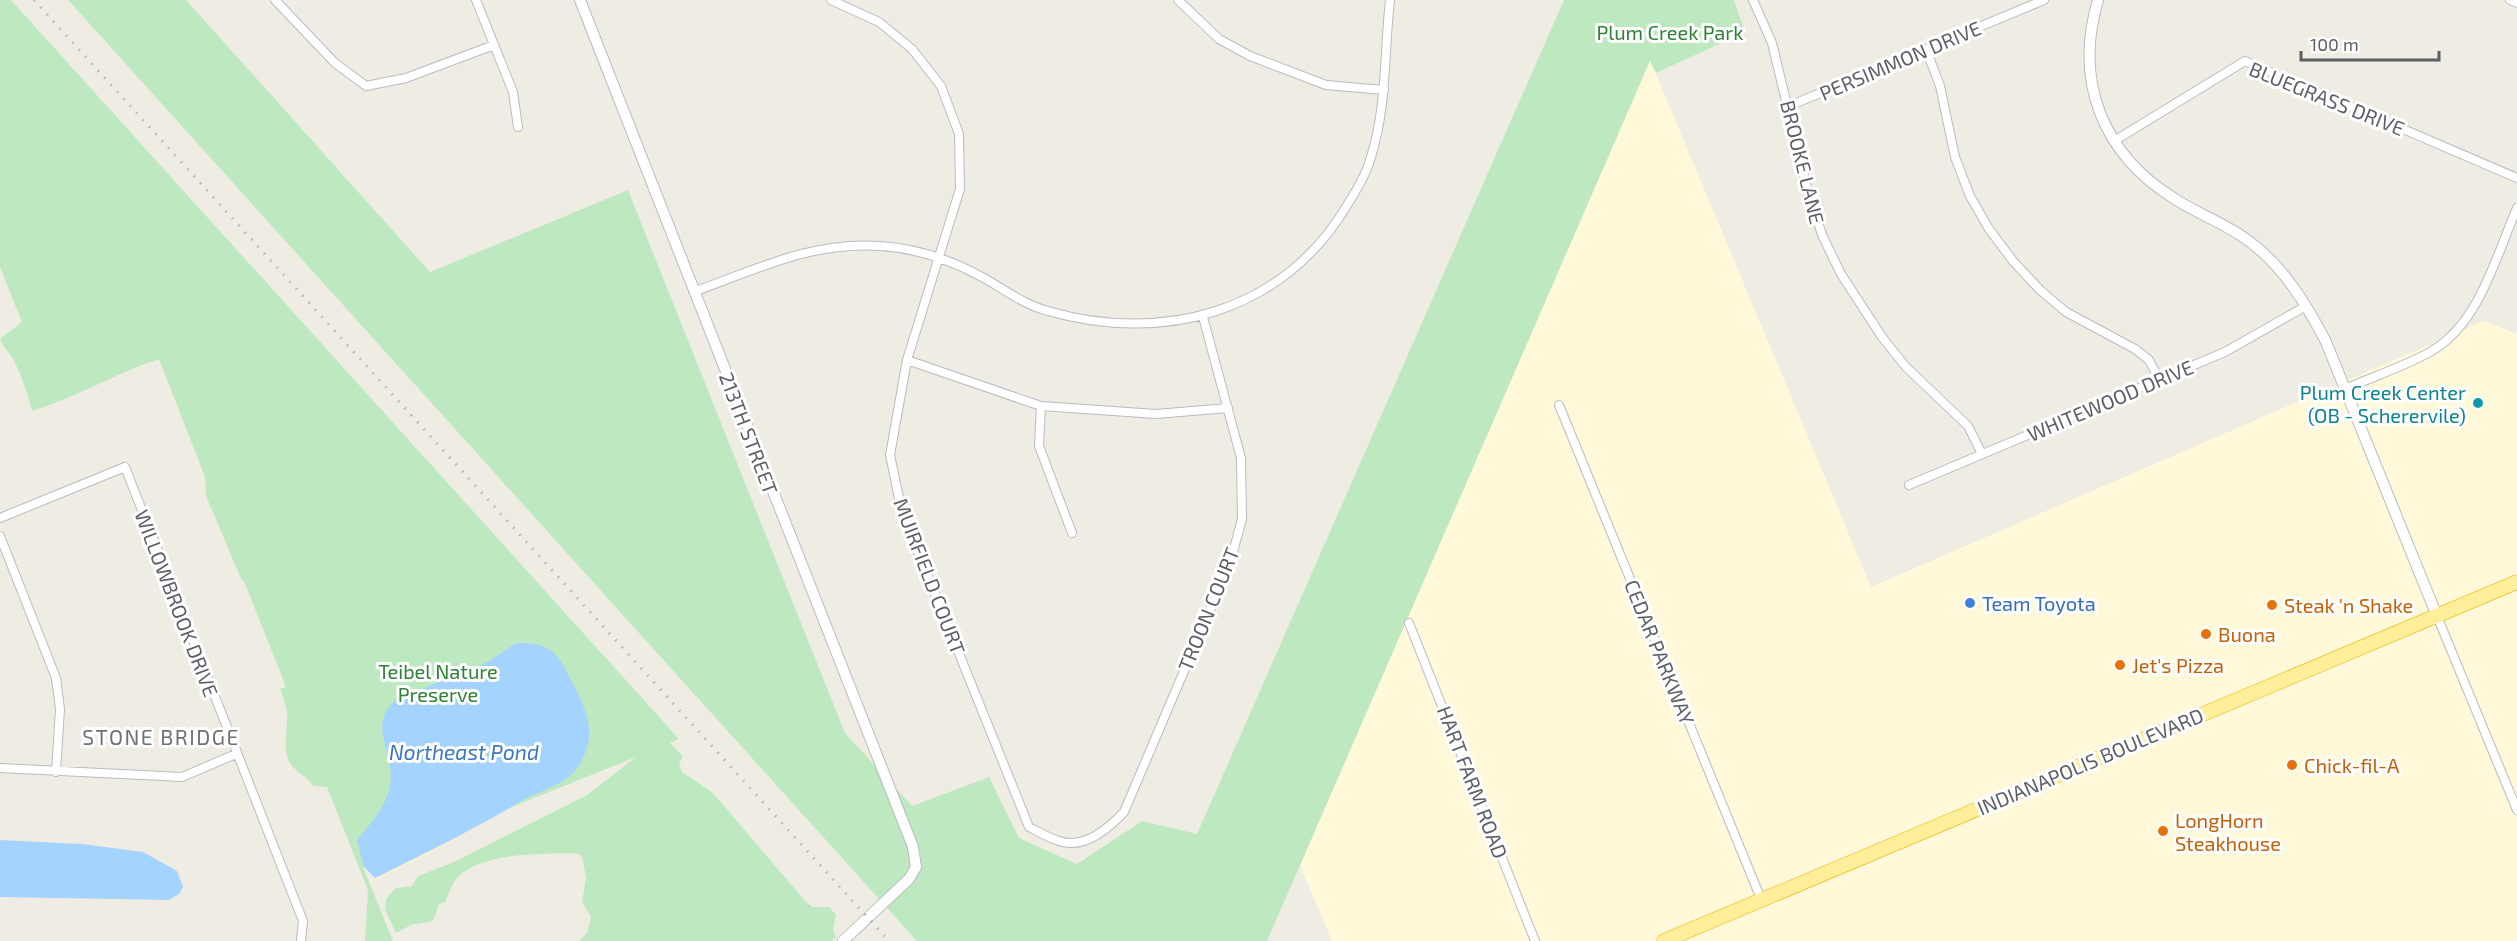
<svg xmlns="http://www.w3.org/2000/svg" width="2517" height="941" font-family="'Exo 2',sans-serif">
	<style>
		.commercial { fill: #fff8d9 }
		.green { fill: #bee9c0 }
		.water { fill: #a4d3ff }
		.lines { fill: none; stroke-linecap: round; stroke-linejoin: round }
		.minor-casing { stroke: #b8bbc1; stroke-width: 10 }
		.tertiary-casing { stroke: #b8bbc1; stroke-width: 12 }
		.trunk-casing { stroke: #f3b300; stroke-width: 15 }
		.minor { stroke: #fff; stroke-width: 8 }
		.tertiary { stroke: #fff; stroke-width: 10 }
		.trunk { stroke: #ffee9a; stroke-width: 14 }
		.rail { stroke: #b5b6b6; stroke-width: 3; stroke-dasharray: 1.5 8; stroke-linecap: butt }
		.culture-dot { fill: #0f9aa8; stroke: #fff; stroke-width: 2 }
		.shop-dot { fill: #3f7fe0; stroke: #fff; stroke-width: 2 }
		.food-dot { fill: #e8710a; stroke: #fff; stroke-width: 2 }
		.labels { text-anchor: middle; dominant-baseline: central; stroke-width: 6; stroke-linejoin: round; paint-order: stroke }
		.park-label { font-size: 20px; fill: #2e8236; stroke: #fff }
		.street-label { font-size: 20px; fill: #5b5f65; stroke: #fff }
		.culture-label { font-size: 20px; fill: #0d838f; stroke: #fff; text-anchor: end }
		.shop-label { font-size: 20px; fill: #366cbe; stroke: #fff; text-anchor: start }
		.food-label { font-size: 20px; fill: #c56008; stroke: #fff; text-anchor: start }
		.neighbourhood-label { font-size: 21px; letter-spacing: 1.5px; fill: #6c7177; stroke: #fff }
		.water-label { font-size: 21px; font-style: italic; fill: #3b76c2; stroke: #fff }
	</style>
	<rect width="100%" height="100%" fill="#efede3"/>
	<path class="commercial" d="M1650,60L1871,587L2484,321L2517,334V941H1332L1300,866Z"/>
	<path class="green" d="M0,0H11L679,739L670,743L683,756L679,765L682,772L713,793L806,902L813,907H829L836,915L833,930L836,937L831,941H579L587,933L591,917L582,902L586,878L582,856L576,853C543,854 482,852 458,877C452,883 449,894 445,902L439,904L433,921L411,925L396,933L385,909L386,899L396,888L412,886L418,876L454,862L587,795L636,757L363,867L393,941H365L368,890L327,787L313,786C307,775 292,771 288,759C283,746 287,734 287,721C288,710 284,700 280,689L286,687L244,581H242L206,496L205,477L159,359C115,373 76,398 32,411C27,392 22,376 13,359C9,352 2,346 0,339L22,322L0,267Z
		M68,0H186L430,272L628,190L845,733L912,806L989,777L1019,838L1077,864L1142,821L1197,834L1564,0H1734L1745,32L1656,73L1650,61L1267,941H917Z"/>
	<path class="water" d="M516,643C553,642 558,654 573,684C587,711 597,733 581,762C569,784 546,788 525,799C476,828 426,853 375,878L364,867L357,840C370,825 383,810 389,790C398,755 364,725 397,699L486,663Z
		M0,840L82,844L143,852L177,871L183,887L179,894L169,900L0,897Z"/>
	<g class="lines">
		<defs>
			<path id="minor" d="M275,0L335,63L366,86L406,78L494,45
				M476,0L513,92L518,127
				M831,0L879,22L912,49L941,86L959,134L960,189L907,360L890,455L902,512L1029,827C1039,832 1049,838 1059,841C1084,850 1109,828 1124,812L1230,563L1242,519L1241,458L1203,317
				M1178,0L1219,39L1250,56L1326,85L1384,90
				M1753,0L1772,43L1810,200L1823,237L1841,274L1882,337L1906,367L1968,426L1982,454
				M2510,0L2517,3
				M1926,49L1940,86L1955,157L1970,196L1989,229L2013,261L2040,290L2066,312L2135,349L2149,360L2159,379
				M1789,106L2044,0
				M2114,141L2245,61L2517,178
				M696,291C757,269 813,241 880,246C915,248 951,260 982,277C1004,289 1024,305 1048,311C1162,344 1282,313 1346,207C1356,191 1366,175 1371,157C1387,106 1384,53 1390,0
				M907,360L1041,406L1156,414L1228,408
				M2345,389C2372,377 2403,367 2430,352C2479,325 2496,256 2517,208
				M1559,405L1761,899
				M1041,406L1039,446L1072,533
				M1909,485L2225,352L2306,306
				M0,518L125,467L303,921L301,941
				M0,536L56,678L60,709L56,772
				M2437,616L2517,810
				M1409,623L1535,941
				M0,768L182,777L236,754"/>
			<path id="tertiary" d="M580,0C692,282 800,565 913,847L916,867L909,879L843,941
				M2098,0C2074,81 2102,154 2175,199C2198,214 2224,223 2246,239C2282,264 2307,305 2326,342L2437,616"/>
			<path id="trunk" d="M1664,941L2517,582"/>
		</defs>
		<use href="#minor" class="minor-casing"/>
		<use href="#tertiary" class="tertiary-casing"/>
		<use href="#trunk" class="trunk-casing"/>
		<use href="#minor" class="minor"/>
		<use href="#tertiary" class="tertiary"/>
		<use href="#trunk" class="trunk"/>
		<path class="rail" d="M34,0L889,941"/>
	</g>
	<circle class="culture-dot" cx="2478" cy="403" r="6"/>
	<circle class="shop-dot" cx="1970" cy="603" r="6"/>
	<g class="food-dot">
		<circle cx="2272" cy="605" r="6"/>
		<circle cx="2206" cy="634" r="6"/>
		<circle cx="2120" cy="665" r="6"/>
		<circle cx="2292" cy="765" r="6"/>
		<circle cx="2163" cy="831" r="6"/>
	</g>
	<g class="labels">
		<g class="park-label">
			<text x="1670" y="32">Plum Creek Park</text>
			<text x="438" y="671">Teibel Nature<tspan x="438" dy="23">Preserve</tspan></text>
		</g>
		<g class="street-label">
			<text transform="translate(1900 60) rotate(-23)">PERSIMMON DRIVE</text>
			<text transform="translate(2327 98) rotate(22)">BLUEGRASS DRIVE</text>
			<text transform="translate(1803 162) rotate(76)">BROOKE LANE</text>
			<text transform="translate(2110 400) rotate(-23)">WHITEWOOD DRIVE</text>
			<text transform="translate(749 433) rotate(69)">213TH STREET</text>
			<text transform="translate(930 576) rotate(69)">MUIRFIELD COURT</text>
			<text transform="translate(177 603) rotate(69)">WILLOWBROOK DRIVE</text>
			<text transform="translate(1208 609) rotate(-68)">TROON COURT</text>
			<text transform="translate(1660 652) rotate(68)">CEDAR PARKWAY</text>
			<text transform="translate(2090 761) rotate(-23)">INDIANAPOLIS BOULEVARD</text>
			<text transform="translate(1473 782) rotate(69)">HART FARM ROAD</text>
		</g>
		<g class="culture-label">
			<text x="2466" y="392">Plum Creek Center<tspan x="2466" dy="23">(OB - Scherervile)</tspan></text>
		</g>
		<g class="shop-label">
			<text x="1982" y="603">Team Toyota</text>
		</g>
		<g class="food-label">
			<text x="2284" y="605">Steak 'n Shake</text>
			<text x="2218" y="634">Buona</text>
			<text x="2132" y="665">Jet's Pizza</text>
			<text x="2304" y="765">Chick-fil-A</text>
			<text x="2175" y="820">LongHorn<tspan x="2175" dy="23">Steakhouse</tspan></text>
		</g>
		<g class="neighbourhood-label">
			<text x="161" y="736">STONE BRIDGE</text>
		</g>
		<g class="water-label">
			<text x="464" y="751">Northeast Pond</text>
		</g>
	</g>
	<path d="M2301 51v9h138v-9" fill="none" stroke="#5b5f65" stroke-width="3"/>
	<text x="2310" y="51" font-size="18" fill="#5b5f65" stroke="#ffffff" stroke-width="4.5" paint-order="stroke">100 m</text>
</svg>
